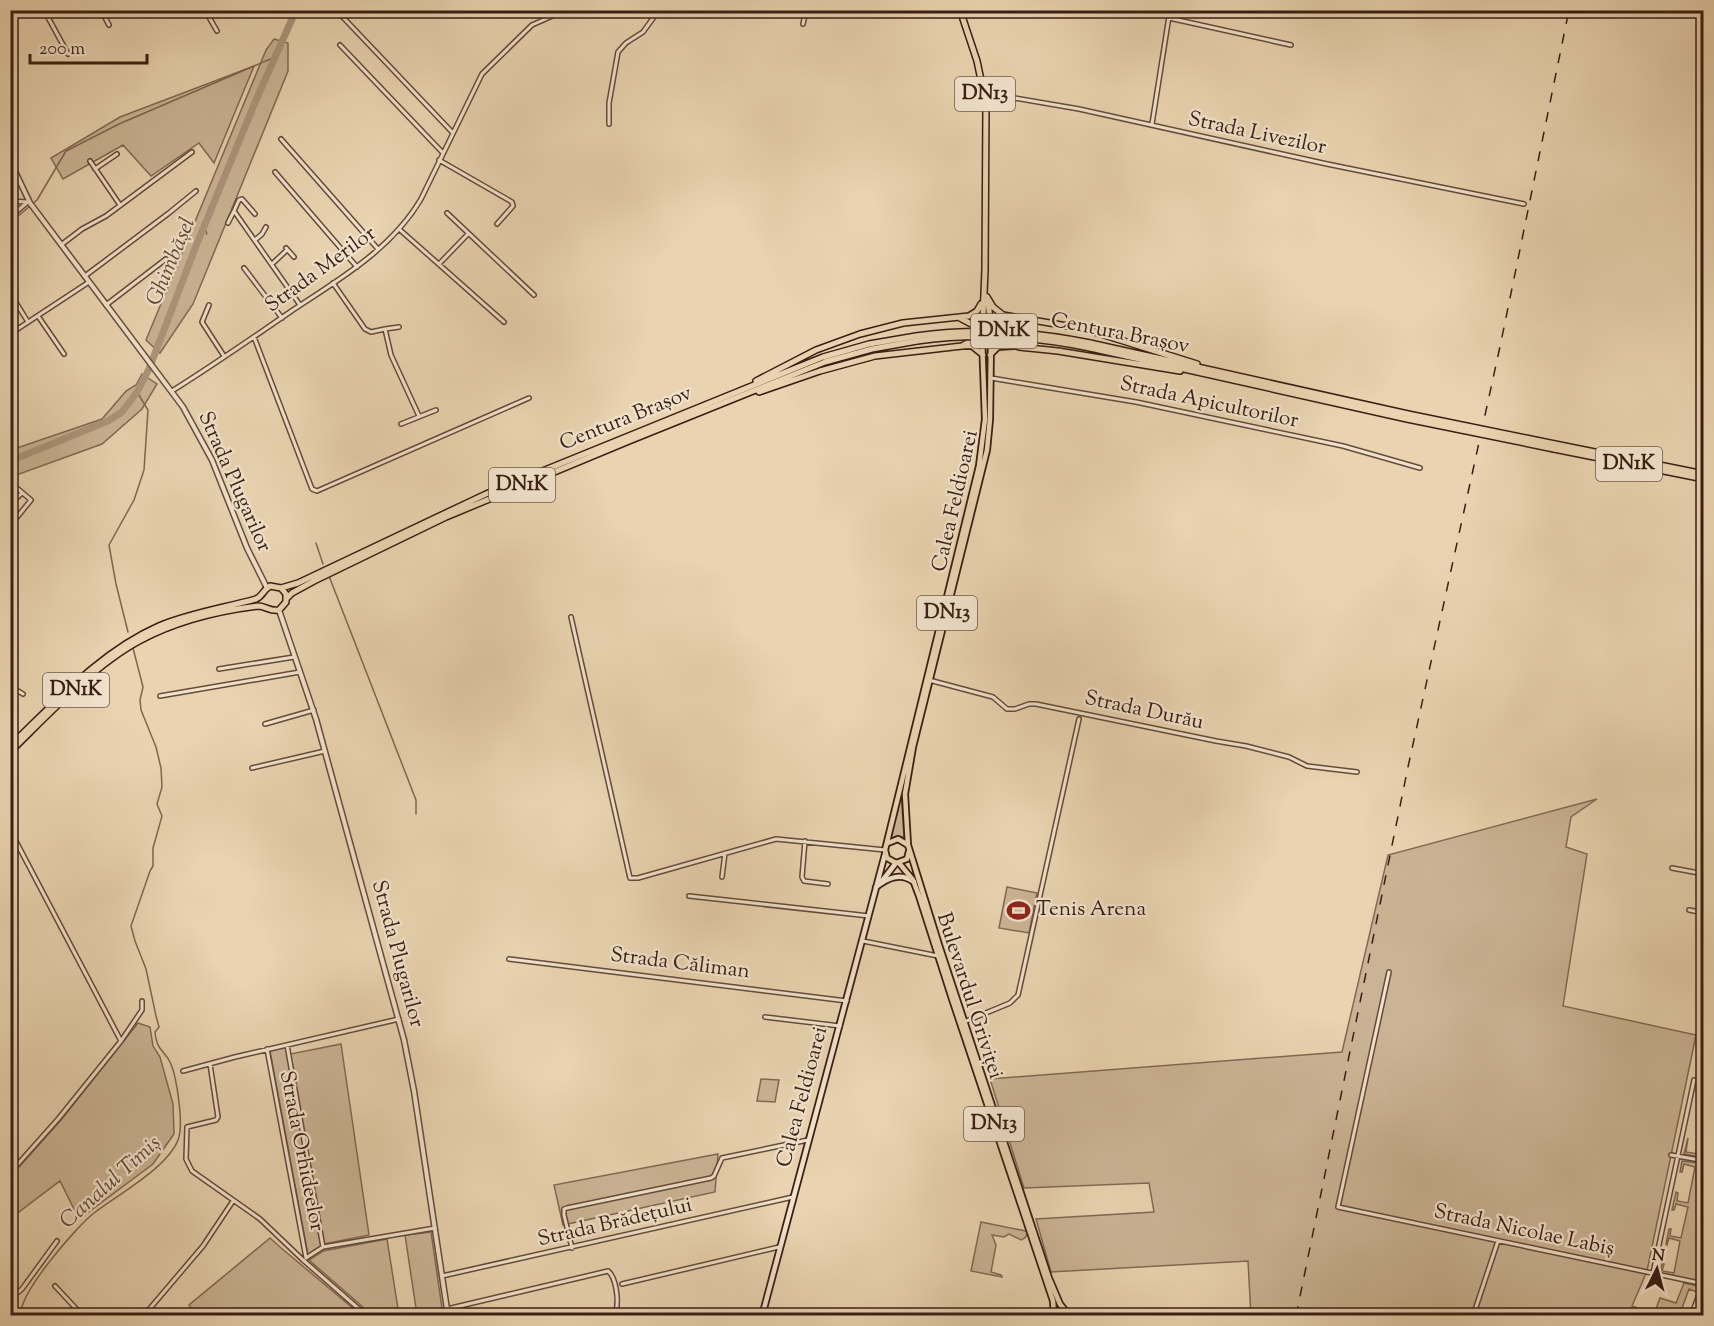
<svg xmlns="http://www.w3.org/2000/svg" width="1714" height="1326" font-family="'Sorts Mill Goudy',serif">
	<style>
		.green { fill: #cbb495; stroke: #826954; stroke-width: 1.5 }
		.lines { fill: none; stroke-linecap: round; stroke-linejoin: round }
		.stream { stroke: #7f6551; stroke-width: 1.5 }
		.river { stroke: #ad957b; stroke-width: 7 }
		.minor-casing { stroke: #654b3a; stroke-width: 6 }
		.tertiary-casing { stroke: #654b3a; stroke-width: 7 }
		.secondary-casing { stroke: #391e13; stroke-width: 8 }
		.primary-casing { stroke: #391e13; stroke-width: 8 }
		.trunk-casing { stroke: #391e13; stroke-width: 8 }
		.minor { stroke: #f1e2cc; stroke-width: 3 }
		.tertiary { stroke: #f1e2cc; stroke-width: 4 }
		.secondary { stroke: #f1e2cc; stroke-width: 4.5 }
		.primary { stroke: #e9d3b0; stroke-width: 4.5 }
		.trunk { stroke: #e9d3b0; stroke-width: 5 }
		.rail { stroke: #391e13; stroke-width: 1.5; stroke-dasharray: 10 10; stroke-linecap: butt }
		.trunk-bridge-casing { stroke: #391e13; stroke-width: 8; stroke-linecap: butt }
		.trunk-bridge { stroke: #e9d3b0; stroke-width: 5 }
		.labels { text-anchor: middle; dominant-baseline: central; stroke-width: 4.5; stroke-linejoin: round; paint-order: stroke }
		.shield { fill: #f1e2cc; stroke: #70594a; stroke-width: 1.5 }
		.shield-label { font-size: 20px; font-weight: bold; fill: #391e13 }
		.street-label { font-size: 21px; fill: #391e13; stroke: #f1e2cc }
		.poi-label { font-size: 21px; fill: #391e13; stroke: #f1e2cc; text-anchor: start }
		.water-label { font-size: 22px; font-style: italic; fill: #624837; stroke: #f1e2cc }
	</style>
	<rect width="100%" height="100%" fill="#e9d3b0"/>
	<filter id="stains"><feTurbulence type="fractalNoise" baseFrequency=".00333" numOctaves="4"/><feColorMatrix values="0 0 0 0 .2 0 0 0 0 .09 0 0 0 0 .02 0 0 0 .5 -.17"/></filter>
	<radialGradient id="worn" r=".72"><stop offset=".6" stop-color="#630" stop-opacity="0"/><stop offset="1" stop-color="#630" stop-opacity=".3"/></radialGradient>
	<path class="green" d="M274,39L288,43V71L193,304L160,353L146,340L266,50Z
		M254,66L214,163L199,143L151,176L123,145L63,179L51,158L120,117Z
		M142,374L157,384L142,409L102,444L11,477V450L102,419L126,391L136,385Z
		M901,793L904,837L897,836L890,839Z
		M1597,799L1571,817L1566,847L1587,854L1563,1006L1696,1035L1647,1271L1632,1306L1654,1314L1660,1298L1676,1303L1684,1283L1699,1286L1697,1292L1689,1289L1681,1311L1687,1312L1688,1314L1677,1309L1674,1315L1251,1316L1248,1261L1051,1272L1036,1219L1154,1212L1149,1183L1024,1188L990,1079L1342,1052L1388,855Z
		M1007,887L1037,893L1029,933L999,928Z
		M138,1023L150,1027L153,1046L160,1057L173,1104L174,1134L153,1164L82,1217L74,1209L60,1181L11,1218V1176L61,1120Z
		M341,1044L369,1235L324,1244L308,1255L270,1051L286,1047L291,1054Z
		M761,1079L779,1080L775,1102L757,1101Z
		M1703,1127L1704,1239L1701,1249L1703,1250V1282L1660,1273L1662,1263L1664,1264L1662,1271L1674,1273L1680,1241L1669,1238L1667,1245L1666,1244L1669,1229H1671L1670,1236L1681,1238L1688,1207L1676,1204L1674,1210H1672L1676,1192L1678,1193L1677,1201L1688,1203L1695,1167L1684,1164L1682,1172H1680L1682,1161L1699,1163L1700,1157L1684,1154L1688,1138L1686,1152L1698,1154Z
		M718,1154L715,1192L563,1225L554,1185Z
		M981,1222L1026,1231L1028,1233L1025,1238L1021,1240L1009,1234L1004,1237L992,1235L996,1245L991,1272L1001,1275L1002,1277L971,1271Z
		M431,1232L443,1315H417L405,1235Z
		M270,1238L280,1247L361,1315H196L189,1305Z
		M387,1239L399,1315H372L309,1260L323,1251Z"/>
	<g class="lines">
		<path class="stream" d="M10,223L37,200L66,151L119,124L275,57
			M204,226L207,234
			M316,543L323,564
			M329,576L416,800V814
			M128,632L116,584L109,545L134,500L144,470L148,410L137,392
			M21,1316C17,1295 77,1226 94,1213C117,1195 171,1166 179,1137C183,1121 177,1079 171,1064C164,1049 157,1052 155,1032L159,1027L156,1016L146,969L135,941L131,926L150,871L153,866V848L162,816L157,804L162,787L161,768L156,747L141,710L140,700L143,687L133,648"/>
		<path class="river" d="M10,461L108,421L122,412L137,392L149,369L196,246L256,100L296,10"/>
		<defs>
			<path id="minor" d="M44,10L68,54
				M101,10L109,25
				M205,10L217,31
				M337,11L452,132
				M1169,18L1291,45
				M803,24L806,10
				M340,45L442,152
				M985,93L1079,109L1327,164L1524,204
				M609,124V103L618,52L626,43L643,32L659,10
				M1152,124L1170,10
				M281,139L378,249
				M439,160L512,202L513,206L497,224
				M90,161L120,205
				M95,169L117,154
				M275,172L357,267
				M10,201L27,202
				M447,213L534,295
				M255,214L242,199L239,200L234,211L300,305
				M10,217L29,201
				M228,223L234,211
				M399,229L504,322
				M255,240L262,234L266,227
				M61,245L82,229L106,216L192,152
				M286,248L294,257
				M272,264L287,250
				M439,264L468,234
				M244,268L282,318
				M85,276L169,213L196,191
				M333,283L365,329L371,332L385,329L391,355L419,416
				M10,293L28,322
				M106,305L166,259
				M209,305L202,322L224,356
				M38,316L64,354
				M385,329L399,327
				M10,334L89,282
				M254,337L312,489L317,491L529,398
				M991,378L1136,402L1343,446L1420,468
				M172,391C212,366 251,339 290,312C338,280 391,250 421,199L482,74L532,25L566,10
				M401,424L436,410
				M10,487L18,489L31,500L14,521L10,519
				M10,504L21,494
				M571,617L630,878H638L776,839L885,850
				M219,669L294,657
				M929,680L993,697L1007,709H1015L1029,704H1036L1216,741L1246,746L1289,757L1307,766L1357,772
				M10,686L23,694
				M160,696L300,672
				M265,724L314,710
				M252,768L325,751
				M11,832L121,1041
				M805,841L802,877L804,881L828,884
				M1672,868L1704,874
				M722,877L725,853
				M689,896L869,916
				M1689,910L1704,913
				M863,941L938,956
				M509,959L847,1001
				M1389,972L1338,1207L1704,1284
				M765,1017L840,1026
				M964,1022L1010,1003L1018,995L1079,719
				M1702,1043H1704
				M287,1045L323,1247
				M267,1049L306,1258
				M210,1064L218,1117L216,1120L187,1127L186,1159L192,1171L260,1219L303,1260L367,1316
				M183,1071L235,1057L399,1019
				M1671,1155L1700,1160
				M10,1173L59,1118L121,1041L142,1010V1001
				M572,1248L564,1215V1209L567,1208L711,1178L714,1176L722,1158L808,1140
				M306,1258L323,1247L435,1228
				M1653,1273L1694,1080
				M442,1276L793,1197
				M622,1284L779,1247
				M55,1286L83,1316
				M10,1299L22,1289L57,1241
				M447,1309L608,1271C616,1277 619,1300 616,1311L607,1316
				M146,1313L203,1246L233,1201
				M1473,1316L1498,1241
				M1691,1316L1703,1284"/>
			<path id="tertiary" d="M10,161L30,203L183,407L212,460L247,548L267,588
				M279,610L316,719L404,1040L414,1091L448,1316"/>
			<path id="secondary" d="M882,881L896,863
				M876,887C888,878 900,872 914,882
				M762,1316L885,854"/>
			<path id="primary" d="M991,338L990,419L987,450L913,747L905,794L908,845L939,945L1049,1278L1060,1304L1068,1314
				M962,346H972L983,355
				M990,355L998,347L1013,346
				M888,843L898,839L908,845
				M909,851L907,859L896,863L887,858L885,850L979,466L985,419L982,338
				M899,863L913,880L919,896L952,999L1053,1301L1054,1316"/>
			<path id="trunk" d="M960,10L977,61L986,104L985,270L983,316L977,327L978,333
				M987,297L993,307L1003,315L1085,329L1197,364
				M988,301L990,320
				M960,318L977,327
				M990,320L996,326V334
				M995,323L1013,318
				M995,338L1019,347L1058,351L1180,371
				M1090,343L1408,414
				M1090,348L1407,419
				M756,381L816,350L860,334L903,323L969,316L977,311L981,304
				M759,392L820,371L875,356L962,346L978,337
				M1555,444L1704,474
				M1554,449L1704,479
				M281,588L298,583L486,494L823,357L869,344L916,336
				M287,598L292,593L314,581L446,517L629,441L825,362L872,349L917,341
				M10,746C56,702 100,652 159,626C190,613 224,608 256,599C263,596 263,590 270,586L281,588L286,594V602L279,610C270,612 266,606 258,606C217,611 176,621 139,641C93,666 48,715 10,752"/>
		</defs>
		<use href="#minor" class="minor-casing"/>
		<use href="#tertiary" class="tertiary-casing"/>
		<use href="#secondary" class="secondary-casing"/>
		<use href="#primary" class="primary-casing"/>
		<use href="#trunk" class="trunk-casing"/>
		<use href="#minor" class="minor"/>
		<use href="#tertiary" class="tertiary"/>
		<use href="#secondary" class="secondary"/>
		<use href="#primary" class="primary"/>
		<use href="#trunk" class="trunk"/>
		<path class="rail" d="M1296,1316L1408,767L1501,342L1569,10"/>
		<defs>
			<path id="trunk-bridge" d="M916,336C975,328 1032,331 1090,343
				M917,341C975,333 1032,336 1090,348
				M1408,414L1555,444
				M1407,419L1554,449"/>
		</defs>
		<use href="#trunk-bridge" class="trunk-bridge-casing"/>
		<use href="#trunk-bridge" class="trunk-bridge"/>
	</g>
	<defs>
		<symbol id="stadium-bare" viewBox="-9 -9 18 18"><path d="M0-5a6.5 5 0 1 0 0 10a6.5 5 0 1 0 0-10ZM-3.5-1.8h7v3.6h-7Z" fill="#8f2418" stroke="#f1e2cc" stroke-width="2.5" paint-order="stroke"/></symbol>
	</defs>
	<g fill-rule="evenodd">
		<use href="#stadium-bare" x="1002" y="894" width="33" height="33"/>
	</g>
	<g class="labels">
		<g class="shield">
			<rect x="955" y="77" width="60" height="34" rx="4.5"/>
			<rect x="971" y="314" width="66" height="34" rx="4.5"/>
			<rect x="1596" y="447" width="66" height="34" rx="4.5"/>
			<rect x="489" y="468" width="66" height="34" rx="4.5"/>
			<rect x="917" y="596" width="60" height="34" rx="4.5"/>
			<rect x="43" y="673" width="66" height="34" rx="4.5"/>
			<rect x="964" y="1107" width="60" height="34" rx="4.5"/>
		</g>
		<g class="shield-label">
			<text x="985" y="94">DN13</text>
			<text x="1004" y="331">DN1K</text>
			<text x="1629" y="464">DN1K</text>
			<text x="522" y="485">DN1K</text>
			<text x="947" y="613">DN13</text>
			<text x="76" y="690">DN1K</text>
			<text x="994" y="1124">DN13</text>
		</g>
		<g class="street-label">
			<text transform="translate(1257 134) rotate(12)">Strada Livezilor</text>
			<text transform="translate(321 270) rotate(-36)">Strada Merilor</text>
			<text transform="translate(1120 334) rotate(11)">Centura Brașov</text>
			<text transform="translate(1209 403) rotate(12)">Strada Apicultorilor</text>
			<text transform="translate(626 419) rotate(-22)">Centura Brașov</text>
			<text transform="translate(234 482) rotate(66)">Strada Plugarilor</text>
			<text transform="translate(956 501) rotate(-77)">Calea Feldioarei</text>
			<text transform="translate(1144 711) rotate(12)">Strada Durău</text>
			<text transform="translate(397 954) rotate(75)">Strada Plugarilor</text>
			<text transform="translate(680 964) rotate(7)">Strada Căliman</text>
			<text transform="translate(969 996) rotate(72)">Bulevardul Griviței</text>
			<text transform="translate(803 1097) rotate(-75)">Calea Feldioarei</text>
			<text transform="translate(301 1151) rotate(79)">Strada Orhideelor</text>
			<text transform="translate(615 1223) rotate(-13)">Strada Brădețului</text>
			<text transform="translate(1524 1231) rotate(12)">Strada Nicolae Labiș</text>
		</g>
		<g class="poi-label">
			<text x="1036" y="910">Tenis Arena</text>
		</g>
		<g class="water-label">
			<text transform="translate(172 262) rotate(-67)">Ghimbășel</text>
			<text transform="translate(111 1183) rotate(-42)">Canalul Timiș</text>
		</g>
	</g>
	<rect width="1714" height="1326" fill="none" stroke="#e9d3b0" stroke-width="36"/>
	<rect x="12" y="12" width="1690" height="1302" fill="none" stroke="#391e13" stroke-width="3"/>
	<rect x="18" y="18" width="1678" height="1290" fill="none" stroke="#391e13" stroke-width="1.5"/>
	<g transform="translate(1657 1269) rotate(6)" stroke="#f1e2cc" stroke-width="4.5" paint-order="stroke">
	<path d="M0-4.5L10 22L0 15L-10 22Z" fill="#391e13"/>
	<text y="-9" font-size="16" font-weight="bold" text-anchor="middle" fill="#391e13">N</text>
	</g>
	<path d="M30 54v9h117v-9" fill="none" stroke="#391e13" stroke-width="3"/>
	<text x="39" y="54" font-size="18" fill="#391e13" stroke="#f1e2cc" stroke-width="4.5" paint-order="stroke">200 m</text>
	<rect width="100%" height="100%" filter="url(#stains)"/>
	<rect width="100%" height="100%" fill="url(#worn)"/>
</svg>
